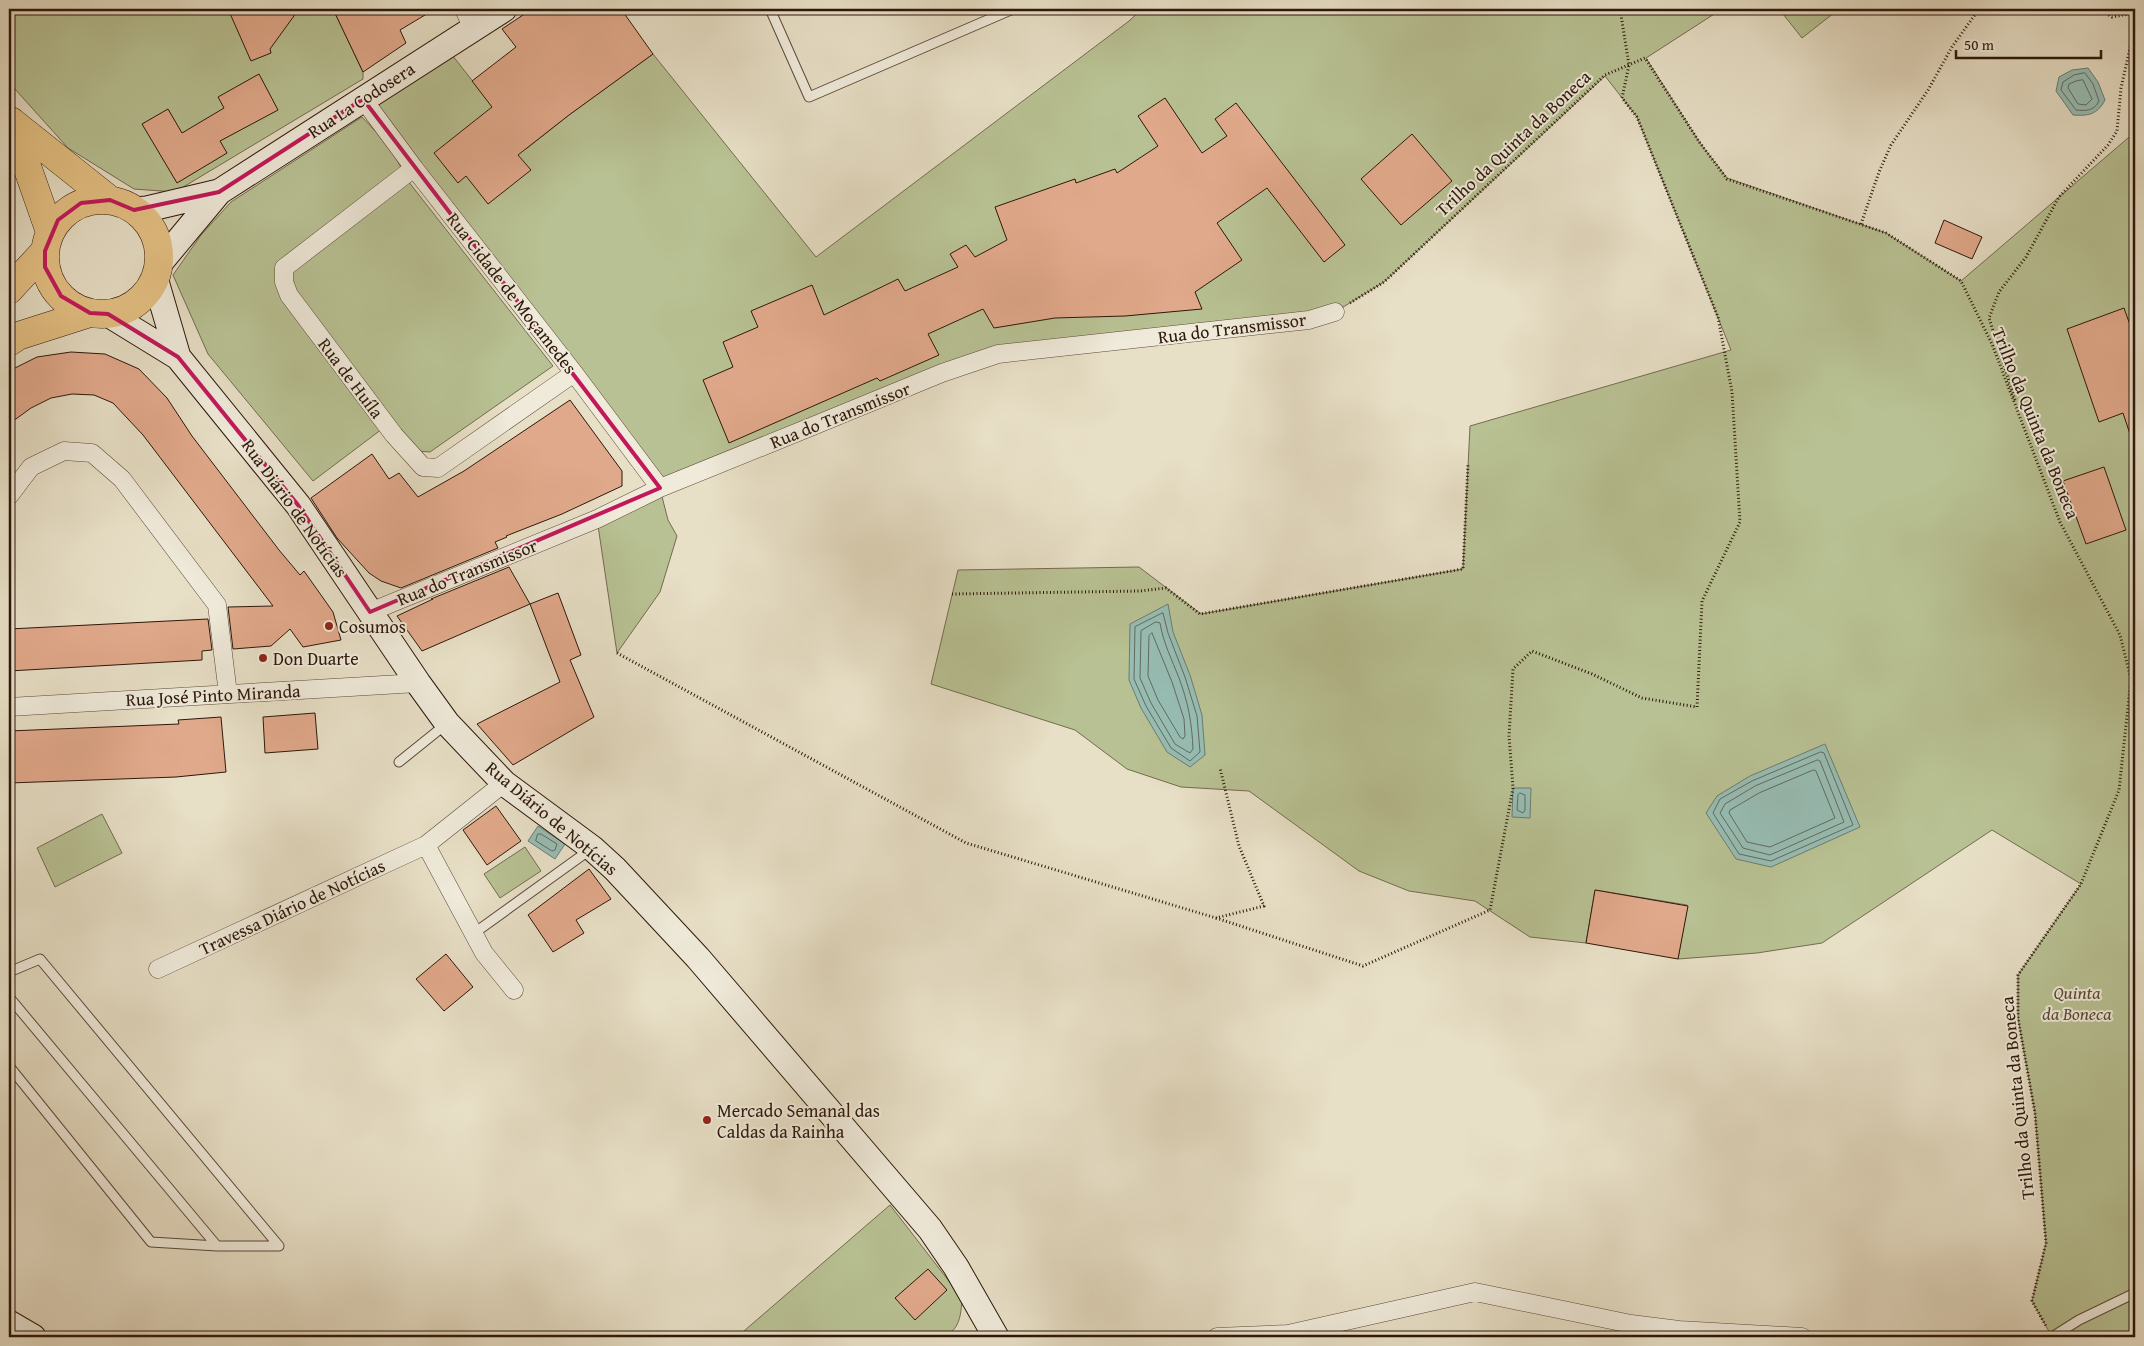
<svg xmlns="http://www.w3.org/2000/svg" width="2144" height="1346" font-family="'Gentium Book Plus',serif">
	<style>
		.green { fill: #b8c193; stroke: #726c4e }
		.water { fill: #97bdb4; stroke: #6d7b70 }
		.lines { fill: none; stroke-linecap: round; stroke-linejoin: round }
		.shore { stroke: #626a5f; stroke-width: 1 }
		.building { fill: #e1a98b; stroke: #2d170a }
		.lane-casing { stroke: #5c4939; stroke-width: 11 }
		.street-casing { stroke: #5c4939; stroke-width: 19 }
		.secondary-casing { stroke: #2d170a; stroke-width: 27 }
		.primary-casing { stroke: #2d170a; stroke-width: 29 }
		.path { stroke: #2d170a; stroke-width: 3; stroke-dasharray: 1 2.5; stroke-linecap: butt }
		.lane { stroke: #efeada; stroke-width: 9 }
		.street { stroke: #efeada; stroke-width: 18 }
		.secondary { stroke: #efeada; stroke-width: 25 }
		.primary { stroke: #e4c083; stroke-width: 28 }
		.marked { fill: none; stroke: #c2185b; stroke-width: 4; stroke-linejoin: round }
		.poi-dot { fill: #8f2418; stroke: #efeada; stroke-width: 2 }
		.labels { text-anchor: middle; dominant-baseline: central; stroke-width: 4; stroke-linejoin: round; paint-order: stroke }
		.street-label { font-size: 18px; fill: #2d170a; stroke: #efeada }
		.poi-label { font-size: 18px; fill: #2d170a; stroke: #efeada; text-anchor: start }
		.park-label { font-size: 18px; font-style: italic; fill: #574a33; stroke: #efeada }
	</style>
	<rect width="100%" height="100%" fill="#e7dfc6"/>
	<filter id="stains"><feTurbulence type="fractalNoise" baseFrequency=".004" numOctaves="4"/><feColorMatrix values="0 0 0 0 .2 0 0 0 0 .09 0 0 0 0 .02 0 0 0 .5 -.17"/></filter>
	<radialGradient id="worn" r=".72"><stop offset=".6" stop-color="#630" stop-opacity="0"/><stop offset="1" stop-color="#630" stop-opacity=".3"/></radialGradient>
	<path class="green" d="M9,9H333L363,72V79L175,192L134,189L68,148L14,88L9,78Z
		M1142,9H1722L1646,58L1700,143L1727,178L1886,233L1961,281L2135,132V1337H2052L2032,1301L2046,1243L2035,1113L2018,1018V975L2081,884L1992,830L1822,943L1757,953L1678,959L1687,905L1595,890L1586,943L1530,937L1475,901L1409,891L1359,871L1249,791L1181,787L1127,769L1075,730L931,684L958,570L1139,567L1201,614L1463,569L1470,426L1731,350L1637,117L1605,76L1384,282L1335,312L998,354L660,489L668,520L677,536L660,592L617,653L597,519L659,489L363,99L445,46L526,149L569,115L653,54L816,257L1129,21Z
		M1779,9H1839L1802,38Z
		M362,117L390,147L408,181L553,366L430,452L416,451L390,423L313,481L208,354L173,275L201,235L231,202Z
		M102,814L122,853L55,887L37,848Z
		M525,847L541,871L500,898L484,874Z
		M890,1205L962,1298C961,1315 960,1330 943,1337H737Z"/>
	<path class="water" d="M2088,68L2098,82L2105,100C2097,115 2088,116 2073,115L2056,91L2059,77L2072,70Z
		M1168,604L1173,632L1190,675L1202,715L1205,755L1190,767L1167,752L1141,708L1129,680L1130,624Z
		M1825,744L1860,827L1771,867L1736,859L1706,813L1717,796L1750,776Z
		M1513,788H1531L1530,818L1512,817Z
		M538,826L565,844L555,859L528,841Z"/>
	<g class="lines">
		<path class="shore" d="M2085,73L2093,84L2099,101C2094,111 2086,111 2076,110L2061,90L2063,82L2074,75Z
			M2083,80L2092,99L2086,105L2078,104L2068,88L2069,84L2076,81Z
			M1163,613L1168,633L1185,677L1197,716L1200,752L1190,761L1171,748L1146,706L1134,679L1135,627Z
			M1156,622L1160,623C1163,642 1172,660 1179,678C1188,702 1192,723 1193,749L1190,753L1175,744L1151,703L1140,678L1141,631Z
			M1152,633L1172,682L1184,719L1185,736L1183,739L1180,737L1158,700L1148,676L1149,636Z
			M1821,752L1824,753L1853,825L1771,861L1739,854L1713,813L1720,799L1752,781Z
			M1818,760L1820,761L1844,822L1770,855L1743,848L1720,813L1725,804L1755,786Z
			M1814,770L1816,771L1835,818L1770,847L1747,842L1729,813L1730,810L1759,793Z
			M1520,793L1525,795V810L1523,813L1517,810L1518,795Z
			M538,834H541L557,844L555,850L552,851L536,841Z"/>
	</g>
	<path class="building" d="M228,9H299L270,49L271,53L251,61Z
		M333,9H435L400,30L406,43L363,72Z
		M532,9H621L653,54L569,115L518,155L531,170L488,204L466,176L458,183L434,153L492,107L472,81L516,47L502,29Z
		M259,74L278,110L220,141L227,153L177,183L142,124L168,109L182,133L224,108L218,97Z
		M1165,98L1202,153L1227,136L1215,119L1236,103L1345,245L1324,262L1267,188L1217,223L1242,260L1195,292L1202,309L1125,316L1055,318L994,328L983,309L928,334L939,355L880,381L877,378L729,443L703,380L733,367L723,342L758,327L751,311L812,285L824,315L898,279L905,291L958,267L950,254L966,245L975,257L1007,240L995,207L1075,179L1076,183L1115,169L1117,173L1158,146L1138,116Z
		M1412,134L1452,181L1401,225L1361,179Z
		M1944,220L1982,237L1972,259L1935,243Z
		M2124,308L2135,339V442L2133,443L2123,413L2099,422L2067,329Z
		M71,352L105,354L139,369L167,398L192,436L279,550L300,575L304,571L333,612L341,640L303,647L290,629L271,646L233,649L228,607L273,606L143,435L113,403L94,395L72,394L51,398L31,408L9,424V371L37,357Z
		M570,400L622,471V486L562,514L506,536L507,537L495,542L498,548L401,588L381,581L369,573L337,538L311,498L372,454L389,479L399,473L418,497L464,471Z
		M2104,467L2126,530L2086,544L2063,481Z
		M509,567L530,604L422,651L397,616L433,599H431Z
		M558,593L581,655L570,660L594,717L513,765L477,724L560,682L530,604Z
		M208,619L212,650L202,651V660L9,671V629Z
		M315,713L318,749L265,753L263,717Z
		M221,717L226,772L176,777L9,783V731L179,724L178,720Z
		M496,806L521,841L487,865L463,830Z
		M589,869L611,899L576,920L584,933L553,952L528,915Z
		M1595,890L1688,906L1678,959L1586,943Z
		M446,954L473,987L444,1011L416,979Z
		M928,1269L947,1290L915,1320L895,1298Z"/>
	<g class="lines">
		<defs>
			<path id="lane" d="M770,9L809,97L1013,9
				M399,762L445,725
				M473,934L591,849
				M9,972L40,959L279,1246H217L151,1242L9,1066
				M9,997L217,1246
				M2052,1337L2079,1320L2135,1293"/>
			<path id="street" d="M464,9L473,29
				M363,99L414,168L574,373L660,488
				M414,168L284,268V282L289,295L394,435L423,467L438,468L574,373
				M9,496L31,467L64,451L92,453L122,479L217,605L228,694
				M370,612L597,519L660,488L813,426L942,373L998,354L1309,320L1335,312
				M9,707L418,683
				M426,845L484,953L514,990
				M158,969L426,845L504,783
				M1217,1337L1288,1334L1475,1292L1631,1324L1679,1330L1802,1337"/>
			<path id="secondary" d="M134,210L147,209L219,192
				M159,264L219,192L504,9
				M155,278L178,357
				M108,314L178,357L298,505L418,683L447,723L504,783L592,848L615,869L698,958L930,1229L956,1267L996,1337
				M9,1323L33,1337"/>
			<path id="primary" d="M11,121L50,232
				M12,122L110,200
				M45 257a57 57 0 1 1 114 0a57 57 0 1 1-114 0Z
				M9,290L45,251
				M9,342L18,336L90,313"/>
		</defs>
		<use href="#lane" class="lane-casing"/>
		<use href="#street" class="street-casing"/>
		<use href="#secondary" class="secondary-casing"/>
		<use href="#primary" class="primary-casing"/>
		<path class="path" d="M2100,9L2112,17L2135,13
			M1861,224L1879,172L1891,145L1928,90L1952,47L1979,9
			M1350,303L1384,282L1605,75L1645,58L1700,143L1727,179L1886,233L1961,281L1992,344L2060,522L2120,635L2131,679L2119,790L2081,884L2018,975V1018L2035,1113L2046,1243L2032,1301L2046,1326
			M2015,400L1989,318L1999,292L2026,257L2059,197L2108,145L2117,131L2121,88L2135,26
			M952,594L1140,591L1166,588L1200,614L1463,569L1468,464
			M617,653L966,843L1216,918L1264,906L1239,846L1220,768
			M1216,918L1363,966L1490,910L1513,788L1509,736L1513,669L1532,651L1592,674L1642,698L1697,707L1702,601L1740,522L1732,392L1718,317L1637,117L1622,98L1629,65L1620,9"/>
		<use href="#lane" class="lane"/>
		<use href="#street" class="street"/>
		<use href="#secondary" class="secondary"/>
		<use href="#primary" class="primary"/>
	</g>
	<path class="marked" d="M363,99L660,488L370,612L298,505L178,357L108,314L90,313L61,296L45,267V251L58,220L81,203L110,200L134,210L219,192Z"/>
	<g class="poi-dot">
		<circle cx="329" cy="626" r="5"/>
		<circle cx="263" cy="658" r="5"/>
		<circle cx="707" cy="1120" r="5"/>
	</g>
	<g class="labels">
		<g class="street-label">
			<text transform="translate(361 100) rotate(-33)">Rua La Codosera</text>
			<text transform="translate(1513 143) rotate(-43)">Trilho da Quinta da Boneca</text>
			<text transform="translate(512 293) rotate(52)">Rua Cidade de Moçamedes</text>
			<text transform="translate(1232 328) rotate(-7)">Rua do Transmissor</text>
			<text transform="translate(351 378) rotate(53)">Rua de Huíla</text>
			<text transform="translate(840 415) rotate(-22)">Rua do Transmissor</text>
			<text transform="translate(2036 423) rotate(68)">Trilho da Quinta da Boneca</text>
			<text transform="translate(295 508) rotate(54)">Rua Diário de Notícias</text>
			<text transform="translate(467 572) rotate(-22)">Rua do Transmissor</text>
			<text transform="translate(213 695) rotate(-3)">Rua José Pinto Miranda</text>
			<text transform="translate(552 818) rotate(40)">Rua Diário de Notícias</text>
			<text transform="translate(292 907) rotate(-25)">Travessa Diário de Notícias</text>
			<text transform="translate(2017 1098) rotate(-96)">Trilho da Quinta da Boneca</text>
		</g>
		<g class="poi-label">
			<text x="339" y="626">Cosumos</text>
			<text x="273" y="658">Don Duarte</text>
			<text x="717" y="1110">Mercado Semanal das<tspan x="717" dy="21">Caldas da Rainha</tspan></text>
		</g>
		<g class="park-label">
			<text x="2077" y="992">Quinta<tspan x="2077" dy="21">da Boneca</tspan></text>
		</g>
	</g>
	<rect width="2144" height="1346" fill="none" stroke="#e7dfc6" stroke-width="30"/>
	<rect x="10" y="10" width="2124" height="1326" fill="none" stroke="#2d170a" stroke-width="2.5"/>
	<rect x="15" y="15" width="2114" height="1316" fill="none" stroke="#2d170a"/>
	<path d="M1956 50v8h145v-8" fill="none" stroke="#2d170a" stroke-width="2.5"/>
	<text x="1964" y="50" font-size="15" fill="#2d170a" stroke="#efeada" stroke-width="4" paint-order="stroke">50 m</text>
	<rect width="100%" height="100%" filter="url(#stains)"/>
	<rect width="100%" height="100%" fill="url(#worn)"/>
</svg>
